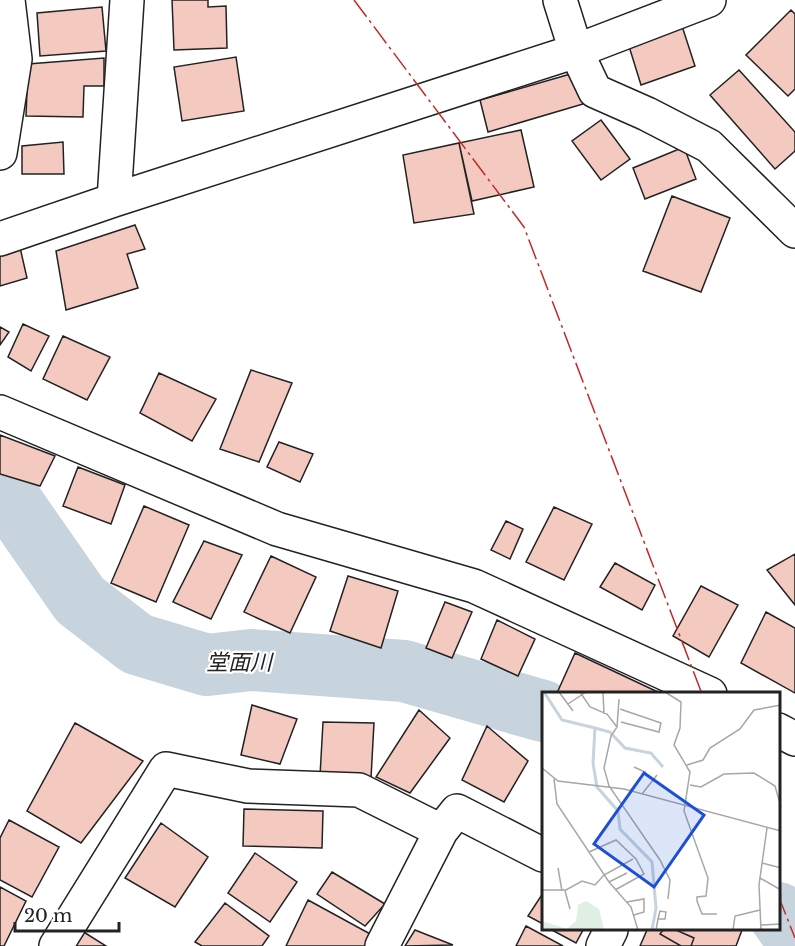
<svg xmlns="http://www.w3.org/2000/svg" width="795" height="946" font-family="'Libre Baskerville','Noto Sans JP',serif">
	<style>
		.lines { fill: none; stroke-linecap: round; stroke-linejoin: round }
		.river { stroke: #c7d3dd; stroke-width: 62 }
		.building { fill: #f3c9c0; stroke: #222; stroke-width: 1.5 }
		.minor-casing { stroke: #222; stroke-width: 36 }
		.minor { stroke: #fff; stroke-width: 33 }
		.power { stroke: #c62828; stroke-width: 1.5; stroke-dasharray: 21 4.5 3 4.5; stroke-linecap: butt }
		.labels { text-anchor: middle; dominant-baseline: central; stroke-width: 4.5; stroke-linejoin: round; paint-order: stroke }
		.water-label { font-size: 22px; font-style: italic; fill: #222; stroke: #fff }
		.inset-river { fill: none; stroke: #c7d3dd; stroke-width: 3 }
		.inset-road { fill: none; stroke: #a7a7a7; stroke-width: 1.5 }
		.view { fill: #1d4ed8; fill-opacity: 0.15; stroke: #1d4ed8; stroke-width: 3 }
		.inset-edge { fill: none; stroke: #222; stroke-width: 3 }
	</style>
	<rect width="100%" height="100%" fill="#fff"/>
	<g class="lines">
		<path class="river" d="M0,498L11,501L80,600L137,644L207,665L251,660L404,671L543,711
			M778,913L795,937"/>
	</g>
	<path class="building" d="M172,0H208V7L226,6L227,48L174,50Z
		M102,7L106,51L40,56L37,13Z
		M791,10L795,14V89L788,96L746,55Z
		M682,26L695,66L641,85L628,43Z
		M236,57L244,111L182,121L174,67Z
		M104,58V86H84L83,117L26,116L28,64Z
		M739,70L795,132V151L775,169L710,95Z
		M574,73L583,104L488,132L480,100Z
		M601,120L630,159L601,180L572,141Z
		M521,130L534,187L472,201L459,143Z
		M63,142L64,174H22V146Z
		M459,143L474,214L414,223L403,155Z
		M684,147L696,179L645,199L633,168Z
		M672,196L730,218L701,292L643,271Z
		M135,225L145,249L127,254L138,288L66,310L56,251Z
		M19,243L27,278L0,286V250Z
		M23,324L49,336L31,371L8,357Z
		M0,327L9,332L0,345Z
		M63,336L110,357L87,400L43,379Z
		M251,370L292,383L259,462L220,449Z
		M159,373L216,399L192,441L140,413Z
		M0,435L55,456L40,486L0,474Z
		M279,442L313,454L300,482L267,467Z
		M78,467L125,485L111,524L63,506Z
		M144,506L189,525L156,602L111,583Z
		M554,507L592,524L564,580L526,562Z
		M506,521L523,529L510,559L491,550Z
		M204,541L242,555L211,619L173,602Z
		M795,554V605L767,570Z
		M271,556L316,577L290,633L244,612Z
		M615,563L655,585L642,610L600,587Z
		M348,576L398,591L381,648L330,631Z
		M701,586L738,605L709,657L673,636Z
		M445,602L472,612L452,658L426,648Z
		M766,612L795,628V693L741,663Z
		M497,620L535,639L518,676L481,659Z
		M575,653L660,693H557Z
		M252,705L297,719L280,764L241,755Z
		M419,710L450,738L410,793L376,777Z
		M323,722L374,723L371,778L320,776Z
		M75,723L143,761L81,843L27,811Z
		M487,726L528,761L504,802L462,780Z
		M244,809L323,811L322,848L243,846Z
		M9,820L59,847L32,897L0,880V838Z
		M161,823L208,857L175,907L125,878Z
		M255,853L297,882L270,922L228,893Z
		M332,872L385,904L365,926L317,894Z
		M0,887L26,901L4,946H0Z
		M543,893V924L528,916Z
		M308,900L374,936L366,946H286Z
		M225,903L269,936L262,946H202L195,942Z
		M526,926L563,946H516Z
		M415,930L453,945L405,946Z
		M552,930H583L576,943Z
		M647,930H676L694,938L691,946H640Z
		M663,930H742L736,946H681L660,934Z
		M82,931L106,946H72Z"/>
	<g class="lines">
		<defs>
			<path id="minor" d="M560,0L576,51L595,91L647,114L709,146L795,231
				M0,153L15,59L8,0
				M114,200L127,0
				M0,239L114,200L576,51L709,0
				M0,412L277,529L474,586L710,694
				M778,730L795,739
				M56,946L166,769L248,786L359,790L441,831
				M382,946L441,831L457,811L543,855
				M603,946L611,930"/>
		</defs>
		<use href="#minor" class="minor-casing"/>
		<use href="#minor" class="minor"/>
		<path class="power" d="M354,0L524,227L702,694
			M778,895L795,938"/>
	</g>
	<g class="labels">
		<g class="water-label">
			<text x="239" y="662">堂面川</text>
		</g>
	</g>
	<g transform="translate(542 692)">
		<rect width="238" height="238" fill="#fff"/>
		<path d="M44,209L57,217L62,238H0V229L25,237L34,229L36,213Z" fill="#e0efe3"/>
		<path class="inset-river" d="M2,0L20,28L53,36L51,71L55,95L76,119L78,137L110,170L114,216L110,238M53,36L68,40L83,56L109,61L121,75"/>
		<path class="inset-road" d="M17,0L31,19M38,0L48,15L65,22L75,35L69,44L62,76L67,94L118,168L128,188L126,207M61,0L62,22M123,0L139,10L138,36L132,53L148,80L142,119L166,186L164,204L155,205V209L160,222H175M26,12L44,0M78,17L119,31L117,40L79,30M75,35L77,7M145,73L161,68L168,56L198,37L212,18L239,13M0,76L16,89L82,97L239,139M12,87L15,112L67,190L89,215L96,238M148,93L159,95L182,82L212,81L233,94L239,115M88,99L103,80L92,75M100,102L115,83M47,160L74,148L94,167L102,182L73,198M220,171L239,176M16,176L20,199M218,186L239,198M67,190L85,181M0,198H24L40,189L53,193L62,183L91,167M23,199L28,217M85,210L102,207V220L92,223M238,232L239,202M219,233L239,232M114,238L116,227L118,219L124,220L123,227H116M191,238L193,224L218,218M219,238L217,193L225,136"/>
		<path class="view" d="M102,81L162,123L112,195L52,152Z"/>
		<rect width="238" height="238" class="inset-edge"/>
	</g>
	<path d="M15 922v9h104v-9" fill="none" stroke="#222222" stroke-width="3"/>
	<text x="24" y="922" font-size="18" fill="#222222" stroke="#ffffff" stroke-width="4.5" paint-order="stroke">20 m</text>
</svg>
